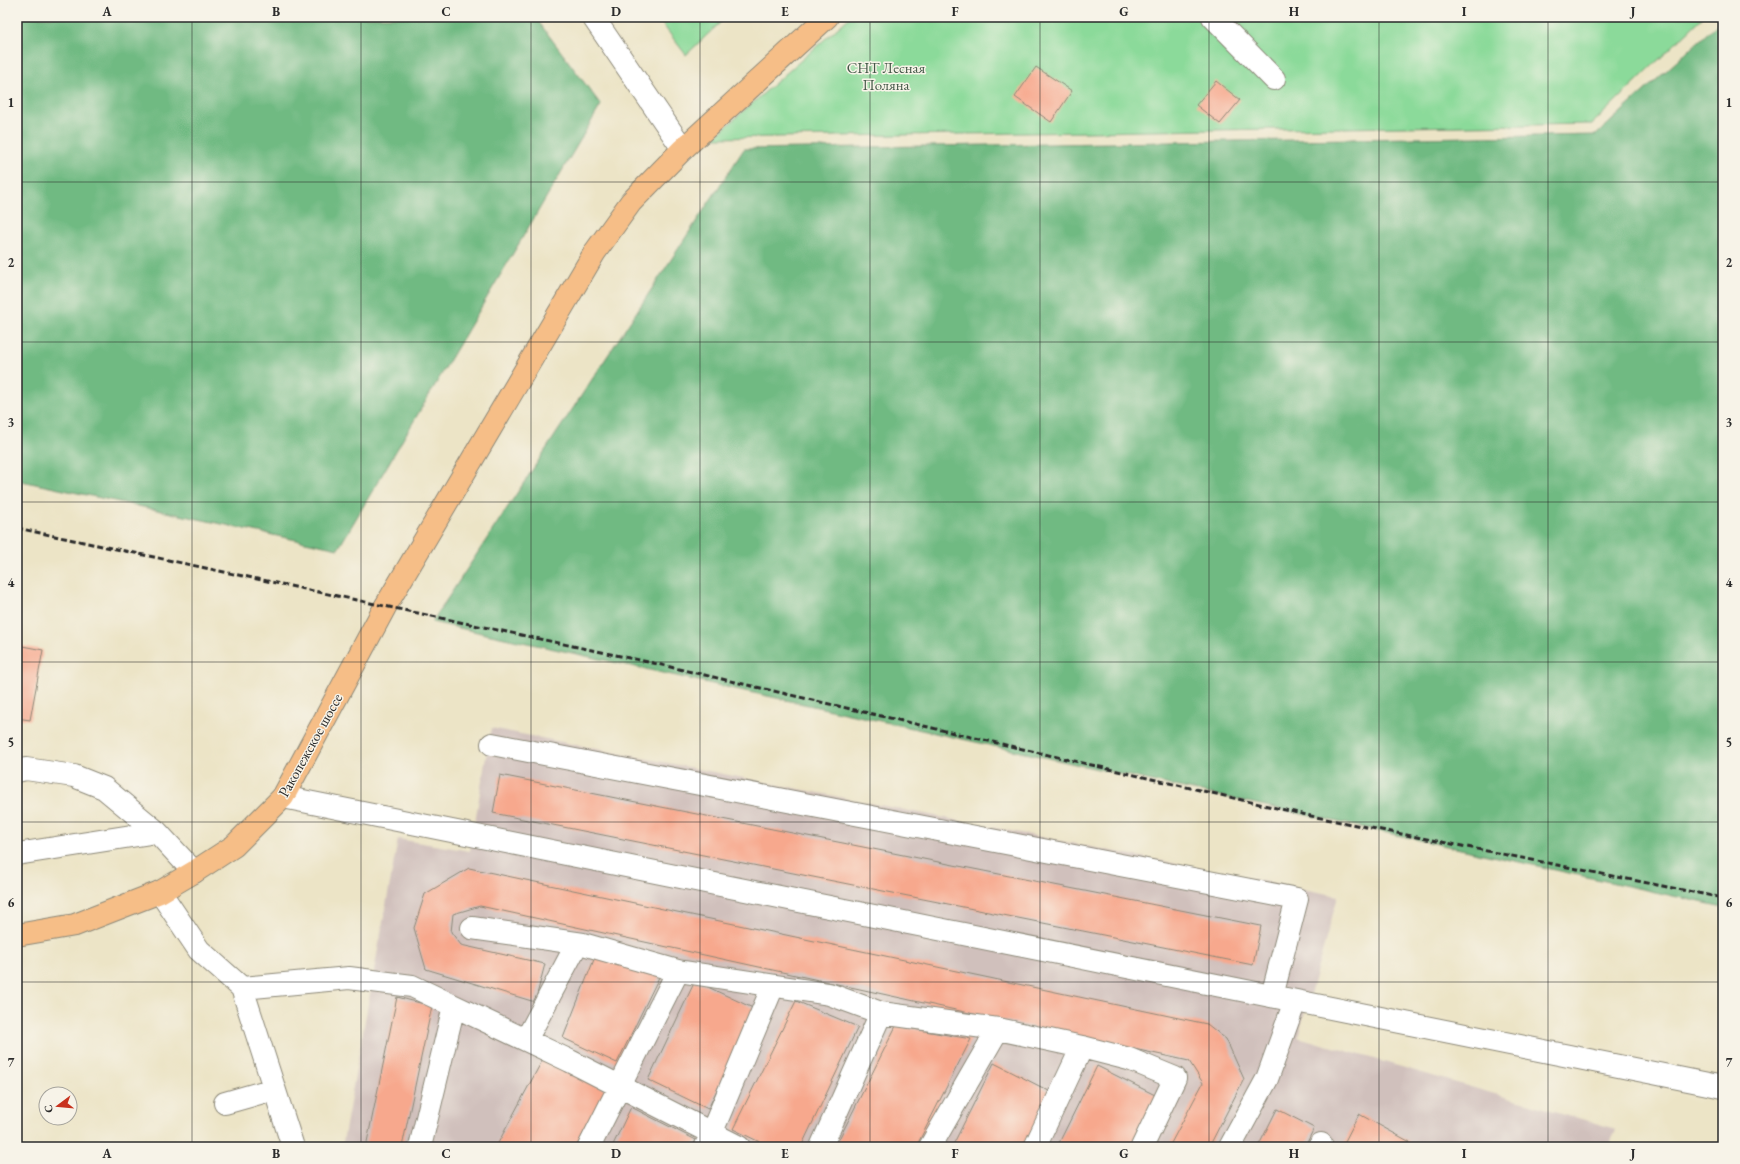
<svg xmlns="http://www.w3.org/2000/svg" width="1740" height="1164" font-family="'EB Garamond',serif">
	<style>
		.industrial { fill: #d0c0bc }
		.green { fill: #8bda9a; stroke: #5b8262 }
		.forest { fill: #70ba82; stroke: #4e7256 }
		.building { fill: #f7a88d }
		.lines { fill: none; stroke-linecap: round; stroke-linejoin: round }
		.minor-casing { stroke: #8c8878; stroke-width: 24 }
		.major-casing { stroke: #8c8878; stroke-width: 24 }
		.minor { stroke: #fff; stroke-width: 22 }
		.major { stroke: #f6be87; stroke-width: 22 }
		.rail { stroke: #2b2b2b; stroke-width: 3; stroke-dasharray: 6 3; stroke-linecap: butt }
		.grid { fill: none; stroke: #2b2b2b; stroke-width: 1; stroke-opacity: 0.55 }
		.labels { text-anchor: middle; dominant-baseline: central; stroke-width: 3; stroke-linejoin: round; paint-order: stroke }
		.park-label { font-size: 15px; fill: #435747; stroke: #f7f3e8 }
		.street-label { font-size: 15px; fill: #2b2b2b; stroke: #f7f3e8 }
		.neatline { fill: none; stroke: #2b2b2b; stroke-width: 1.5 }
		.grid-label { font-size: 13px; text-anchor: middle; font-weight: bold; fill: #2b2b2b }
	</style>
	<rect width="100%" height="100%" fill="#f7f3e8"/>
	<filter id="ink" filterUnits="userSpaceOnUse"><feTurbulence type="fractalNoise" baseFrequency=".025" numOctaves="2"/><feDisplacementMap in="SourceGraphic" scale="8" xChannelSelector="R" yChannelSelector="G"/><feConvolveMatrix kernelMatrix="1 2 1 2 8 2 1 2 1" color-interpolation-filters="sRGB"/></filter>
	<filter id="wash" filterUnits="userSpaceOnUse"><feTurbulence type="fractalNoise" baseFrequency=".012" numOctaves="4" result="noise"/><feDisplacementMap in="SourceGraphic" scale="16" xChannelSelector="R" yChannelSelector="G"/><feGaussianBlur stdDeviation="0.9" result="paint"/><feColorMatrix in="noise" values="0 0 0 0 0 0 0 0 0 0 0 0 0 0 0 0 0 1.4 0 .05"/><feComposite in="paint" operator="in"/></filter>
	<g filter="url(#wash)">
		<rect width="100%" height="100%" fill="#ece4c6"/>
		<path class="industrial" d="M491,728L1338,896L1298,1037L1616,1129L1609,1147H342L398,839L470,851Z"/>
		<path class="green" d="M657,17H726L686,55Z
			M850,17H1703L1592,124L713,138Z"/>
		<path class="forest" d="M17,17H535L601,105L338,549L17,480Z
			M1723,19V907L432,622L744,149L1596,135Z"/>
		<g id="blocks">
			<path class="building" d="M1036,67L1072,91L1051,122L1015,97Z
				M1216,81L1240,100L1220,124L1196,105Z
				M17,645L43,650L30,720L17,718Z
				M500,775L1261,926L1253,965L493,813Z
				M469,868L1207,1024L1226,1039L1244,1079L1209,1147H1169L1203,1083L1189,1061L480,906L453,914L451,932L461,945L545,964L535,1002L426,969L414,928L425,894Z
				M595,957L661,973L617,1063L563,1038Z
				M695,981L755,1009L708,1109L648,1080Z
				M397,997L432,1006L402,1147H366Z
				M796,1001L858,1027L801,1147H770L733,1129Z
				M896,1026L971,1039L916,1147H835Z
				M544,1057L606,1090L576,1147H496Z
				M994,1063L1051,1092L1024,1147H952Z
				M1097,1066L1157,1096L1131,1147H1057Z
				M631,1107L696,1140L693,1147H612Z
				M1277,1109L1314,1128L1305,1147H1258Z
				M1359,1114L1410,1142L1407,1147H1342Z"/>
		</g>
	</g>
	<g filter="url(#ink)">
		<use href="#blocks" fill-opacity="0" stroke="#8c8878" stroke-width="1"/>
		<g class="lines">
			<defs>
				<path id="minor" d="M593,17L683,149
					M1213,17L1274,79
					M492,744L1297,899L1272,996
					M17,771L26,769L74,776L104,788L157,832L194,872
					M283,797L1723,1087
					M17,854L157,832
					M160,892L199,950L242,988L349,978L412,986L570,1061L739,1147
					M472,928L583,944L678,971L829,994L881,1013L998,1029L1082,1047L1129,1059L1175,1078L1142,1147
					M242,988L293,1147
					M526,1040L577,944
					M225,1103L274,1089
					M706,1146L773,986
					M420,1147L454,1006
					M589,1147L678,971
					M821,1147L881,1013
					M930,1147L998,1029
					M1035,1147L1082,1047
					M1230,1147L1267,1079L1295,1001
					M1319,1147L1321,1144"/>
				<path id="major" d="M17,935L75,925L160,892L194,872L234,846L283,797L385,607L595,252L631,202L683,149L827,17"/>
			</defs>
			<use href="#minor" class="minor-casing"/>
			<use href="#major" class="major-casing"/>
			<use href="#minor" class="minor"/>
			<use href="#major" class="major"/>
			<path class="rail" d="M17,528L653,663L1311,816L1723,898"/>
		</g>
	</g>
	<path class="grid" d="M192,17V1147M361,17V1147M531,17V1147M700,17V1147M870,17V1147M1040,17V1147M1209,17V1147M1379,17V1147M1548,17V1147M17,182H1723M17,342H1723M17,502H1723M17,662H1723M17,822H1723M17,982H1723"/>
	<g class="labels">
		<g class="park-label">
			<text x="886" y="67">СНТ Лесная<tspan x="886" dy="17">Поляна</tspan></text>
		</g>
		<g class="street-label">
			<text transform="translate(310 745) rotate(-61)">Ракопежское шоссе</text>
		</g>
	</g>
	<rect width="1740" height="1164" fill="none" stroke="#f7f3e8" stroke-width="44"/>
	<g transform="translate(58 1106) rotate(254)"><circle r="19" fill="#f7f3e8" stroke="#a5a39c"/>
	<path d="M0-3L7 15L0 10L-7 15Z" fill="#c8321e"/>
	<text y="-6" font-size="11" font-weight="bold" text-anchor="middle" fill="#2b2b2b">С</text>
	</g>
	<rect x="22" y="22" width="1696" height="1120" class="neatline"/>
	<g class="grid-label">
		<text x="107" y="16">A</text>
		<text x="276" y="16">B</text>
		<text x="446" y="16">C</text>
		<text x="616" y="16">D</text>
		<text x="785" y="16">E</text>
		<text x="955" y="16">F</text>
		<text x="1124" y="16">G</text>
		<text x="1294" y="16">H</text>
		<text x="1464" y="16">I</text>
		<text x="1633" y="16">J</text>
		<text x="11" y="107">1</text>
		<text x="1729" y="107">1</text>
		<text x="11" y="267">2</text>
		<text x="1729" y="267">2</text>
		<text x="11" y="427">3</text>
		<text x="1729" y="427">3</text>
		<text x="11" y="587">4</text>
		<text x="1729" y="587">4</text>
		<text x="11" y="747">5</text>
		<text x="1729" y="747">5</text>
		<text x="11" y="907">6</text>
		<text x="1729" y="907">6</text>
		<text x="11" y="1067">7</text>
		<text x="1729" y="1067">7</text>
		<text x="107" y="1158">A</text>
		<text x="276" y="1158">B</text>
		<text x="446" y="1158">C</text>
		<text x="616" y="1158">D</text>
		<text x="785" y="1158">E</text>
		<text x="955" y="1158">F</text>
		<text x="1124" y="1158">G</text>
		<text x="1294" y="1158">H</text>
		<text x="1464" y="1158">I</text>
		<text x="1633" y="1158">J</text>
	</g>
</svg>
